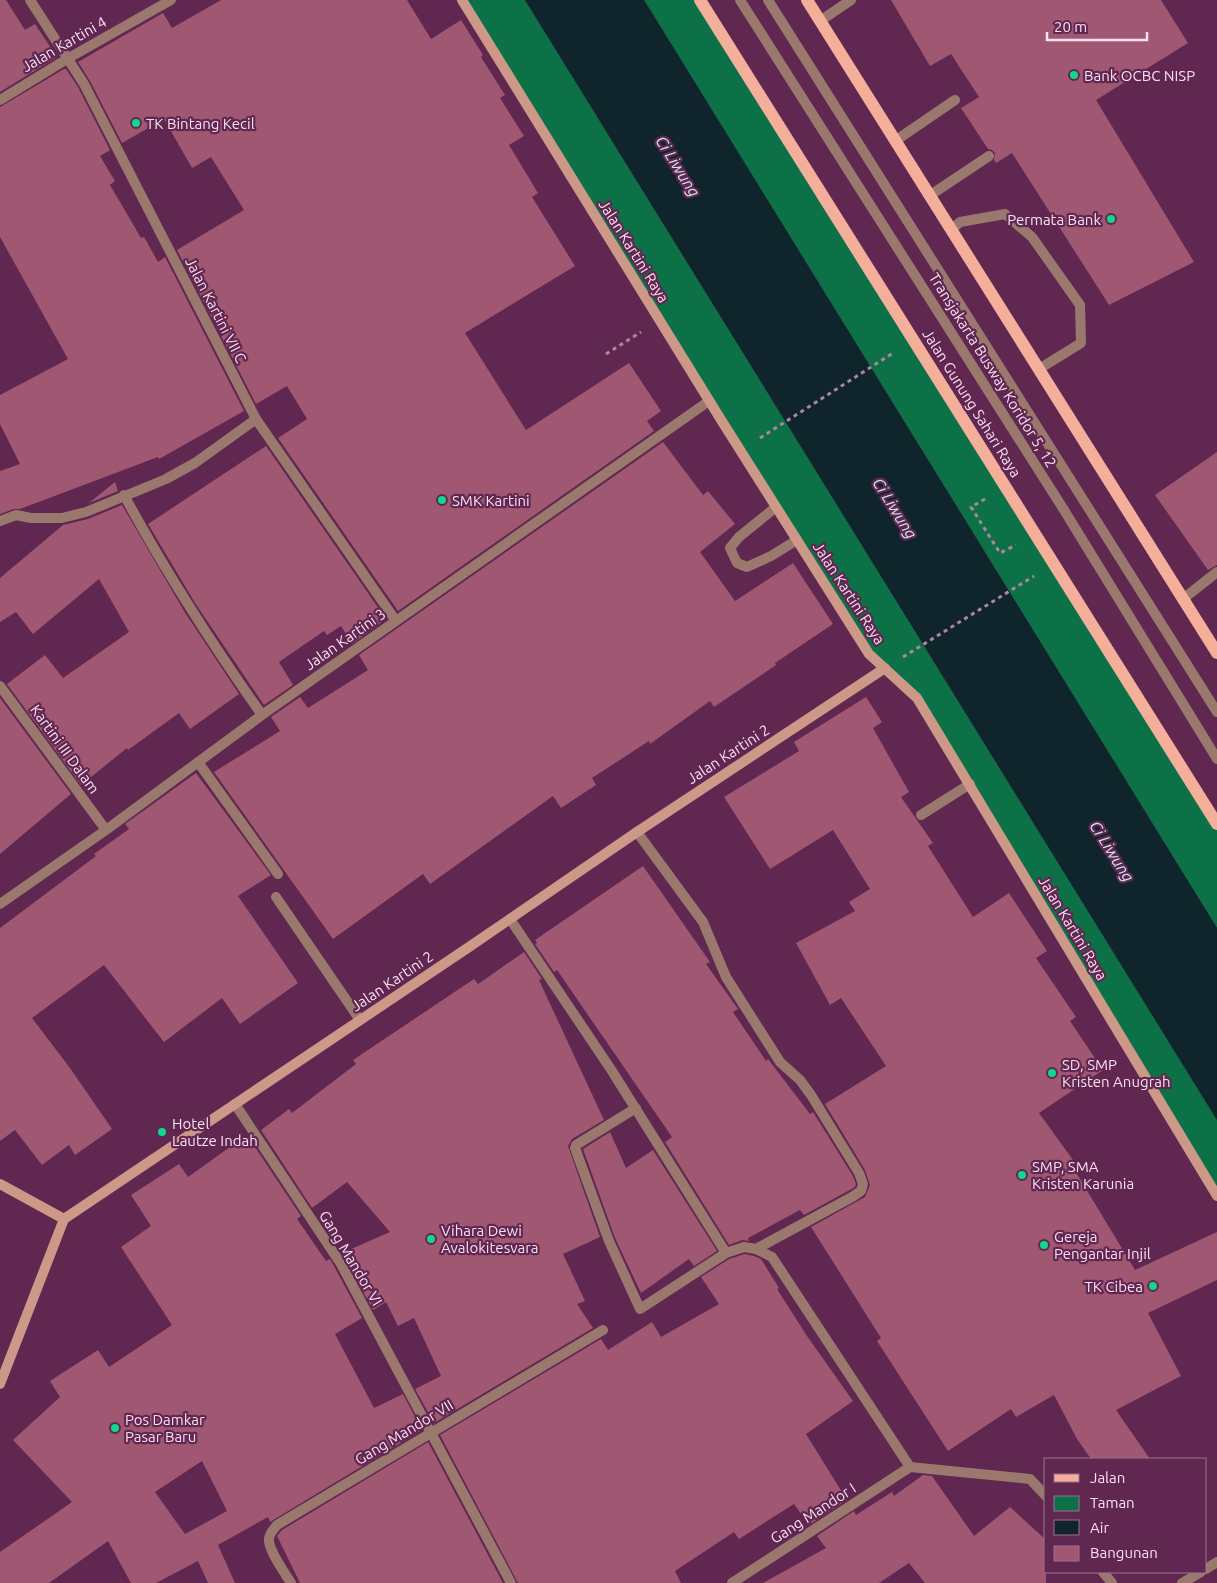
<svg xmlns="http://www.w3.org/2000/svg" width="1217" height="1583" font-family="Ubuntu,sans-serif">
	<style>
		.green { fill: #0c7147 }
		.water { fill: #10252b }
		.building { fill: #a05771; fill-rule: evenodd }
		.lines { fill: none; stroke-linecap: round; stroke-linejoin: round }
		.path { stroke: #af84a2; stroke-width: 3; stroke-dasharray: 4 4; stroke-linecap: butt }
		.lane { stroke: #9a786e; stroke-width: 10 }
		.street { stroke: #9a786e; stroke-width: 10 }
		.secondary { stroke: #cd9887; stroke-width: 10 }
		.primary { stroke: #f3af9a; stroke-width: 12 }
		.poi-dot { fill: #0dd98a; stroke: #602751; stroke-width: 2 }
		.labels { text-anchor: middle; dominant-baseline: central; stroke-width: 4.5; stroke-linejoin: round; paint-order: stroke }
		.street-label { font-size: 15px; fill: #fcdff2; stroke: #602751 }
		.poi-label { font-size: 15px; fill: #fcdff2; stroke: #602751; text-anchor: start }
		.water-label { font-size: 16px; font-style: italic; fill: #cae8f2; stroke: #602751 }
	</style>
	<rect width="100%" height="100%" fill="#602751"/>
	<path class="green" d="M462,0H525L1217,1120V1196L917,698L869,654Z
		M644,0H700L1217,824V928Z"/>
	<path class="water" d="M525,0H644L1217,928V1120Z"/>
	<path class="building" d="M0,0H6L25,30L35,24L57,57L0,92Z
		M221,0H407L431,39L461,20L483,55L481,57L505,95L500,98L524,136L509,145L538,193L532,197L575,266L465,333L526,430L629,363L661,411L647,421L654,431L398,611L278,438L307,419L287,386L256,404L177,250L244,210L211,157L192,168L164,119L122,143L90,81L78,62L163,13L172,28Z
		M891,0H1161L1188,43L1096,100L1194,262L1109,305L1012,153L996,163L994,160L995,153L992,150L988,149L961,108L979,97L951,54L930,66Z
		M64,69H66L78,87L110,150L100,156L115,181L110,185L141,238L144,237L158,262L165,257L244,411L159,459L158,457L20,509H14L0,514V471L20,464L0,424V395L68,359L0,237V107Z
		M663,442L703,495L708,491L735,524L700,552L735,601L793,563L833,624L775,663L776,665L714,707L710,701L650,744L649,741L592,778L596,785L561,808L553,796L430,884L423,874L333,939L214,772L280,731L271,717L300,697L308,708L368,670L359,655Z
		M266,446L386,619L352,644L341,626L327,635L324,631L279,662L293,685L264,705L195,603L148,524Z
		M1217,452V565L1208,570L1155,495Z
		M115,482L118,491L89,503Z
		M122,505L184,611L239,694L190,729L179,713L128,750L127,748L81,785L7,684L45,655L63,678L129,632L99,579L33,634L16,612L0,622V578L63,525L88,519Z
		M866,697L882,722L873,728L909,792L901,797L933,843L928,846L973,917L1009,893L1047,951L1036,958L1076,1017L1070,1021L1103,1070L1039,1113L1081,1171L1077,1174L1135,1270L1217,1232V1280L1148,1313L1181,1376L1116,1410L1150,1459H1091L1077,1439L1054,1395L1016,1417L1011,1409L948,1451L877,1341L881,1338L811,1227L865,1197L870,1185L865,1170L825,1104L886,1066L841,998L830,1005L796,943L855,911L849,902L870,889L833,830L770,869L724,797L799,751L794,742Z
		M0,698L71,794L0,854Z
		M196,773L271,875L238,896L298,983L240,1024L222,998L164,1042L104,965L32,1018L70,1068L112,1129L75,1155L69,1145L42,1165L15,1130L0,1141V928L96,856L94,854L129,829L125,824Z
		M643,866L710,962L706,964L738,1009L733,1012L766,1061L768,1059L810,1114L813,1112L853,1176L856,1184L855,1187L848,1191L804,1215L800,1210L748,1238L749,1241L742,1240L729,1245L665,1142L672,1137L557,970L554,972L535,944L537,943L535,940Z
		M524,952L542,979L539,980L604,1120L572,1139L568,1146L600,1237L563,1254L585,1301L577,1304L593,1328L434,1423L415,1389L441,1376L414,1318L398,1326L386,1302L373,1310L342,1253L390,1232L347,1182L312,1208L261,1130L289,1109L292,1113L356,1064L353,1060L474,979L478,984Z
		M610,1132L626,1168L653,1150L717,1251L694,1266L689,1259L641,1293L615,1238L583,1149Z
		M249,1138L301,1216L297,1219L326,1261L330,1259L335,1268L362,1318L335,1334L374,1408L403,1394L422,1430L270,1522L268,1517L218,1545L235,1583H208L198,1561L156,1583H131L108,1541L49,1583H0V1552L72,1502L13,1440L60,1397L50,1381L98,1350L109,1367L172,1325L121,1247L151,1226L131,1195L179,1164L188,1177L237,1142L240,1145ZM202,1461L227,1511L185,1534L155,1492Z
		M745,1254L754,1256L761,1259L779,1288L777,1289L807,1336L853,1401L806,1434L847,1500L809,1525L794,1504L739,1539L734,1532L675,1571L681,1583H518L440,1435L601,1339L608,1350L652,1322L661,1337L719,1304L701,1277L729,1259Z
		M428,1442L503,1583H300L277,1536L282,1530Z
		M923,1475L932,1476L974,1536L1010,1507L1046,1540V1583H925L909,1563L879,1583H763L826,1548L817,1536L854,1511L856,1515L892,1492L894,1496Z"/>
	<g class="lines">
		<path class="path" d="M606,354L641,332
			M760,438L893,353
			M985,499L971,507L1000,553L1016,545
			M903,657L1034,576"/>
		<path class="lane" d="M740,0L1064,510L1217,759
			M768,0L1217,712
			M895,141L955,100
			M929,196L989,156
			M951,230L960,222L1005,214L1032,237L1080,305L1081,343L1039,369
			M776,507L739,537L730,548L737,563L747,567L771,556L797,540
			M921,815L970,784"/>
		<path class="street" d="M30,0L84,84L256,419L396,621
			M820,21L851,0
			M0,100L67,59L171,0
			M124,495C165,571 212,644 262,715
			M0,521L16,515L31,518H62L86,512L166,479L195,463L256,419
			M1183,599L1217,572
			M0,686L106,830
			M198,762L278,874
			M637,832L703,922L726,977L780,1062L800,1080L811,1095L859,1173L863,1184L861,1191L852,1197L756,1249
			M276,897L360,1020
			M0,904L106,830L262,715L709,401
			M510,919L612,1071L726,1253
			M235,1104L341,1264L511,1583
			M636,1108L576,1145L575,1148L609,1241L640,1309L726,1253L744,1247L756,1249L772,1257L910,1467
			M910,1467L1030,1479L1046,1496
			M1206,1569L1217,1562
			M1103,1572L1112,1583
			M291,1583C285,1573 268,1550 269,1539C269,1534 274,1529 277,1525L603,1330
			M732,1583L910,1467
			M1182,1583L1201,1572"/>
		<path class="secondary" d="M462,0L723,423L869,654L917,698L1217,1196
			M0,1184L64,1219
			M0,1384L64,1219L469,947L637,832L885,668"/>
		<path class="primary" d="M700,0L1217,824
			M807,0L1217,653"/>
	</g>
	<g class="poi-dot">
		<circle cx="1074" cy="75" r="5"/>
		<circle cx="136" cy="123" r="5"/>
		<circle cx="1111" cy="219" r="5"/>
		<circle cx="442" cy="500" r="5"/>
		<circle cx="1052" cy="1073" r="5"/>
		<circle cx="162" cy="1132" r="5"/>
		<circle cx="1022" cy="1175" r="5"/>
		<circle cx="431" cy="1239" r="5"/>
		<circle cx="1044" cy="1245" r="5"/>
		<circle cx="1153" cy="1286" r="5"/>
		<circle cx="115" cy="1428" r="5"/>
	</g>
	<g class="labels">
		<g class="street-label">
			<text transform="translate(64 44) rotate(-30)">Jalan Kartini 4</text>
			<text transform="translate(634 251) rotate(58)">Jalan Kartini Raya</text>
			<text transform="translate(216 310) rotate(63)">Jalan Kartini VII C</text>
			<text transform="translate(993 370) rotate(58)">Transjakarta Busway Koridor 5, 12</text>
			<text transform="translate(972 403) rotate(58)">Jalan Gunung Sahari Raya</text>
			<text transform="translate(849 593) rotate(57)">Jalan Kartini Raya</text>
			<text transform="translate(345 639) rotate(-35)">Jalan Kartini 3</text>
			<text transform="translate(65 749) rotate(54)">Kartini III Dalam</text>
			<text transform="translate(728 754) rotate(-33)">Jalan Kartini 2</text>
			<text transform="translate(1073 928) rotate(59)">Jalan Kartini Raya</text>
			<text transform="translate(392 981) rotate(-34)">Jalan Kartini 2</text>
			<text transform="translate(351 1258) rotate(59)">Gang Mandor VI</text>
			<text transform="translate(404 1432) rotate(-31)">Gang Mandor VII</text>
			<text transform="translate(813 1513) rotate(-33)">Gang Mandor I</text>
		</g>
		<g class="poi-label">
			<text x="1084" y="75">Bank OCBC NISP</text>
			<text x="146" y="123">TK Bintang Kecil</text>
			<text x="1101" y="219" text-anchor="end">Permata Bank</text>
			<text x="452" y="500">SMK Kartini</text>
			<text x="1062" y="1064">SD, SMP<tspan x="1062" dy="17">Kristen Anugrah</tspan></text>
			<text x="172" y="1123">Hotel<tspan x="172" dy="17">Lautze Indah</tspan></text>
			<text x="1032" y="1166">SMP, SMA<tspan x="1032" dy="17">Kristen Karunia</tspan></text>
			<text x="441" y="1230">Vihara Dewi<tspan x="441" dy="17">Avalokitesvara</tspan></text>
			<text x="1054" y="1236">Gereja<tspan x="1054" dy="17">Pengantar Injil</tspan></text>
			<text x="1143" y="1286" text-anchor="end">TK Cibea</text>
			<text x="125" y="1419">Pos Damkar<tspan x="125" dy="17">Pasar Baru</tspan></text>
		</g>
		<g class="water-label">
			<text transform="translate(678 166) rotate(58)">Ci Liwung</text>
			<text transform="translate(895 508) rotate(58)">Ci Liwung</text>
			<text transform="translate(1112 851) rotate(58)">Ci Liwung</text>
		</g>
	</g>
	<rect x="1044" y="1458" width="162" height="115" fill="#602751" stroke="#9e7191"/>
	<rect x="1054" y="1474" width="25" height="8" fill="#f3af9a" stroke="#9e7191"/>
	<text x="1090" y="1483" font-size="15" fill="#fcdff2">Jalan</text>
	<rect x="1054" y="1496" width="25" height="15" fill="#0c7147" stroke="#9e7191"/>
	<text x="1090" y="1508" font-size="15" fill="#fcdff2">Taman</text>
	<rect x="1054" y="1520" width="25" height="15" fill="#10252b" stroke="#9e7191"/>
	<text x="1090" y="1533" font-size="15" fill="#fcdff2">Air</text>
	<rect x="1054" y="1546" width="25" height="15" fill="#a05771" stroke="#9e7191"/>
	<text x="1090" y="1558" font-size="15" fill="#fcdff2">Bangunan</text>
	<path d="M1047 32v8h100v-8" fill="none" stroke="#fcdff2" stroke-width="2.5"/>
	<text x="1054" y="32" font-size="15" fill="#fcdff2" stroke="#602751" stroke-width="4" paint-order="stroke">20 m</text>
</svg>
